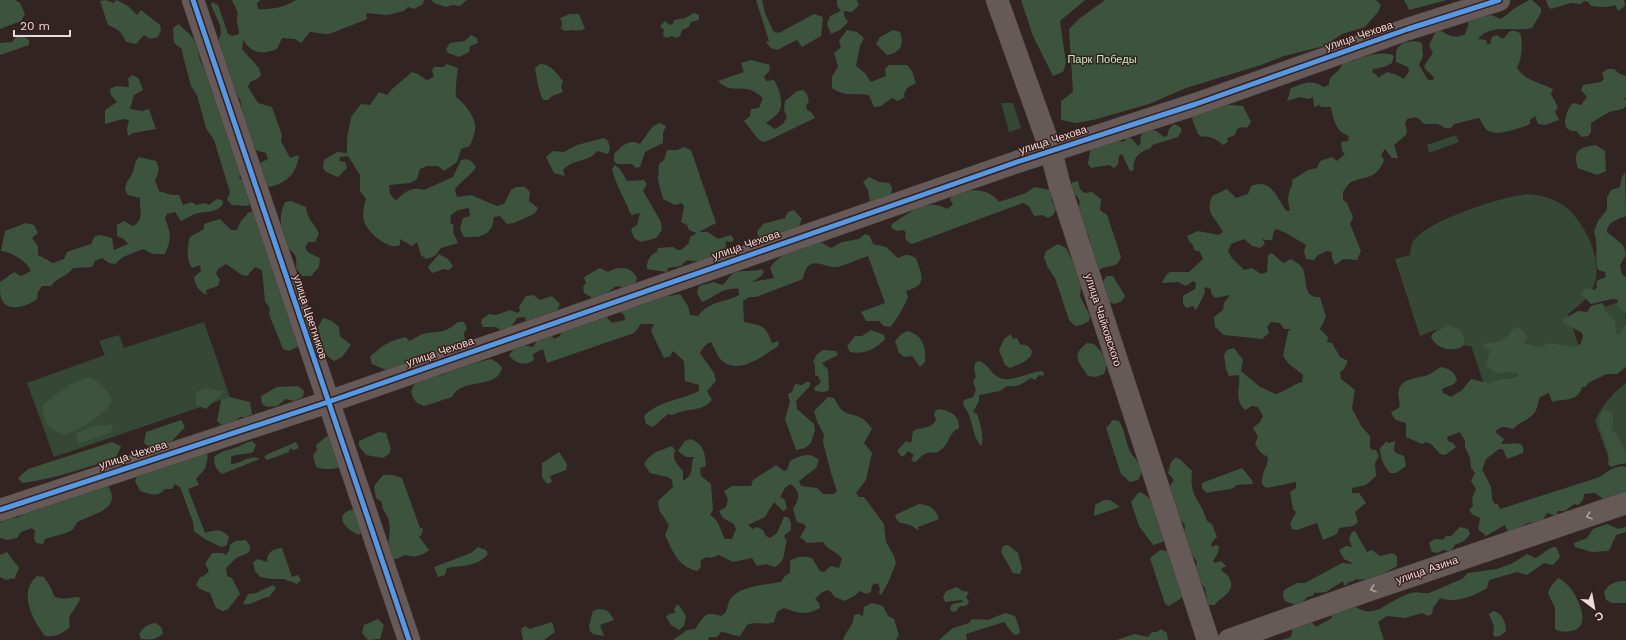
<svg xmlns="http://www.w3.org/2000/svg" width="1626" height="640" font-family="'Work Sans',sans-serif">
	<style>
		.green { fill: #354836 }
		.forest { fill: #3c543e }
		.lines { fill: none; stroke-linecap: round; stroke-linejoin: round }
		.street-casing { stroke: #4b3f3e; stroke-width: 23 }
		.secondary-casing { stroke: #4b3f3e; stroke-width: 23 }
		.street { stroke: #665a59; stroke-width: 22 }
		.secondary { stroke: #665a59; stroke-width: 22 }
		.cycleway-casing { stroke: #381f1c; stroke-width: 8 }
		.cycleway { stroke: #5399e6; stroke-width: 5 }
		.oneway { stroke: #b0a09f }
		.labels { text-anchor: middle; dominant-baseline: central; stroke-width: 3; stroke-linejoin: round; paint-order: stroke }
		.street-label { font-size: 11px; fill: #ecdad8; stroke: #381f1c }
		.park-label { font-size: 11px; fill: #bbf1c2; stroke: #381f1c }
	</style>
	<rect width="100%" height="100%" fill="#322422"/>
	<path class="green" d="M1001,103H1013L1021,128L1009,132Z
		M1456,135L1459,142L1429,153L1427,145Z
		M1528,194C1542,195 1556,199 1567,208C1586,225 1603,260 1594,285C1590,298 1578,306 1568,314L1581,352L1485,387L1471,346L1452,345L1435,330L1420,336L1395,259L1410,255C1411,248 1411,243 1416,238C1433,219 1503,196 1528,194Z
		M1625,300L1626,340L1613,345L1601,308Z
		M204,322L230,397L54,457L27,383L105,355L99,341L119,335L124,348Z
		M1626,383V464H1611L1595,421C1601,406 1613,393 1626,383Z"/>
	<path class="forest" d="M0,0H15L20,3L25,14L21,21L0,29Z
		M106,0L113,3L117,0L128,6L137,15L141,10L160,25L161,30L158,37L150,39L144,35L136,44L126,42C122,32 118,29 108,25L100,1Z
		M232,0H261L257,3L258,9C271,10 285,7 296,0H424L423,4L414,9L408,7L404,11L387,15L366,13L367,19C365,20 332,33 329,34C324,35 315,32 310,32L301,43L295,39L282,38L277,49C261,55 253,54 243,40L242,49L259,68L261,75L257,79L250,82L248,87L258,103L272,107L282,135L281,141L290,158L299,155C297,173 287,183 270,187L266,185L260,163L268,159L266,153L258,151L249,144L240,118L242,109L240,99L229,83L217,43L221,34L220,25L211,5L212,2L218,5L228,34L233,36L239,34C239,27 235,20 238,13Z
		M431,0H467L460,6L452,5L446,7L434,3Z
		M756,0H762L765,13L773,31L779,33L814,14L823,17L821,36L802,47L797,40L777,50L771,48L766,42L769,41Z
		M837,0H857L859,5L852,12L844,11V15L848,22L840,30L831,34L827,24L830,16L841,11L837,6Z
		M1021,0H1085L1060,21L1066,63L1063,72L1053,76L1033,36Z
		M1105,0H1376L1381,5L1378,12L1365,27L1342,34L1324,46L1284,56L1261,65L1186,88L1149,104L1093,120L1075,123L1061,120V101L1073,92L1069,29L1080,18Z
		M1404,0H1447L1409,10Z
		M1529,0H1532L1541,8V13L1532,28C1516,32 1490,23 1478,39L1486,40L1487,44H1490L1492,37L1497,35L1502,39C1510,35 1507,27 1520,33C1523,41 1522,61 1517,67C1522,80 1542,83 1553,89L1551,94L1558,107L1555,112L1559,120L1545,125L1538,124L1535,116L1530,120V124C1521,128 1493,138 1486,129C1483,126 1482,122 1479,118L1454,124L1451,128H1445L1438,124H1424C1419,117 1415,116 1407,119L1405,124L1407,131L1406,135L1394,145L1398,158H1392L1385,149L1381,155L1384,160C1377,179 1366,176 1351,182C1348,184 1345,189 1343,192V200L1347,203L1353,217L1350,224L1361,251L1357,260L1343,259L1335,265L1332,258V252L1327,251L1318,255L1314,260L1306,259L1304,251L1306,245L1286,233L1276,229L1274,231L1272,240H1265L1262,238L1265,244L1260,248L1252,246L1244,239L1231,244L1228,251L1232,258L1244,270L1252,268L1261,274L1267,272L1268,255L1272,253L1283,263L1291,259C1296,262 1303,266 1304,273C1307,283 1304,298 1320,297L1326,317L1320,329L1328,337L1327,342L1332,343L1340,357L1348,361L1344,369L1340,372L1341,379L1355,390L1352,408L1361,426L1370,436V447L1372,450H1376L1379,456L1375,463L1376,476L1366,485L1352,488V493H1359L1366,503L1355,512L1358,522L1353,526L1339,528L1337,534L1323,540L1317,523L1297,530L1292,529L1290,524L1296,512L1293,509L1290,492L1296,488V482L1266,488L1262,484C1261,473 1268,467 1268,457C1261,454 1258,450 1255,443L1258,437L1253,428L1260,422L1263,416L1258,407L1252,406L1245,410C1233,398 1241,388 1239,375L1229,376L1226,369L1224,355L1227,350L1234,348L1243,360L1241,371L1260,387L1276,394C1286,391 1293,384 1302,382L1303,375L1289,364L1283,356L1288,331L1291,329H1284L1280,323L1271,322L1267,327L1269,333L1262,339L1224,335L1215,327L1214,317L1223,310L1224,303L1230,295L1215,298L1211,293V289L1205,287C1204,289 1205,291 1205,293C1204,294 1197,309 1196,310L1193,306L1186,308L1183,303V296L1195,289L1196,283L1193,281L1186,286L1178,282L1162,283L1166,275L1170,272H1189L1203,259L1200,252L1194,250L1193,245L1189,241L1187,236L1198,231L1219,235L1223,232C1215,216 1205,215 1212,196L1227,189L1236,198L1248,194L1251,186C1271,178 1277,197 1286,211H1290C1289,206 1287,199 1289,193C1290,188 1293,186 1292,180L1308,170L1317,168L1320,161L1332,157L1337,161L1345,154L1342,151L1341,142L1348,141L1349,136C1336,132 1333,119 1331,107H1321L1320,105L1314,107L1313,97L1308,99L1300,97L1287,101L1291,88C1304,83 1311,79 1324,87L1329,85C1329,74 1338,74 1342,65L1339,61L1346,57L1353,61C1361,56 1386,50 1394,56L1392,63L1384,67L1373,69L1372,72L1377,75L1378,78L1387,72L1395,74L1404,79L1409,71L1408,67L1396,62C1396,59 1396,56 1396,53C1397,41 1415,39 1422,43L1423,56L1419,65L1428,80H1433L1434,77L1426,70L1424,66L1433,53L1429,45L1436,31L1440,30C1449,36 1455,39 1465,34L1468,26L1469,15L1481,17L1491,15L1501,19L1515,8Z
		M1546,0H1624L1625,6L1618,11L1615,5C1606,8 1600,7 1591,6L1588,2L1584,1L1581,4L1571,3L1551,9L1548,6Z
		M694,13L699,15V20L691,22L689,27L682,30L680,36L676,38L671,36L667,38L663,36L664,30L660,26L665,21L670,25L673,24L674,20L685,18Z
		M570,14H579L585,29C578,32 572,29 565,31L561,29L562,23L560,18Z
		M179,24C183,29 191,34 194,40C201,53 196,62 210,74L242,172L239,178L244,182V189L252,194L253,198L248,206L232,205L227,200L230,192L214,140L206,128L197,95L191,86L183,56L182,49L174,43L173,28Z
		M847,30L857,32L864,38L860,46L856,66L865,73L871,82L886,76L885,69L889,65H907L912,71L916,83L907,88L904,94L905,97L898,101L892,98L881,106L874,107L869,95C855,93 844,97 832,88V77L838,66L834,53L841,47L839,41Z
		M893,30L900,32C905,45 900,53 887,55L876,44L880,37Z
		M471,35L477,38L478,43L470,46L469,52L459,57L448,53L446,49L450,43L465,41Z
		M23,36L29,40V45L0,55V43L12,42L16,37Z
		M751,60L770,65L769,72L764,76L766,81L774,80C779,88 785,105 778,113C775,117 770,120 766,123L775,129L783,124L787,117L784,110L785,101L797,91L803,90L807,94L809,102L806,105L807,110L811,112L815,118L765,142L759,140L744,121L750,116L751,109L759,108L763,98C758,94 752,89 745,89C733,88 728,91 718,81L744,72L741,63Z
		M447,64L458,68C457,75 455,91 456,97C464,102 477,119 475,130C474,135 472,141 470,146L461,149L457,162L444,171L438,166H427L420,169L417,179L410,183L389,185L390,194L396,201C404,192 412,186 424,190L453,177L461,160C469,158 471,160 476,167C471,176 462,180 455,189L457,197L471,195L497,206L504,204L511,190L516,187H525L530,192L529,201L538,208L534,214L514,223L507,224L500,216L494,217L492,227L487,233L478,237H464L460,229L463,218L470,216L469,208L458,210L451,215L450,223L454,225L453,232L458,243L441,248L435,256L426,259L421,255L417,242L412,246L400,239V245C389,251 367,232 364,221C362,214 364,206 366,199L360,191V175L348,156L340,157L339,161L345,162L347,168L338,177L326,172L323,168L324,160L337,152L347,153V139L351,117L361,104L370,105L379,92L387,95L391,90L412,72L418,74L426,80L430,79L434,76L432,71L434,67H443Z
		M540,64C550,63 557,74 563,81L561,87L563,92L552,96L548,100H543C538,90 537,79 535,68Z
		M1607,69H1614L1620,74L1626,76V98H1624L1626,101V106L1623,109L1609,112L1591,123V132L1588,136L1582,137L1576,131C1559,133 1565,111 1573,103L1581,105L1587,97L1581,90L1583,85L1601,82L1604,79L1602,73Z
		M133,75L139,79L143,90L134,95L130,109L142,111L149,109L156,129L133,133L128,136L127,129L129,120L123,119L105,124V110L117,102L111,95L110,89L116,86L129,87L128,78Z
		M1219,104L1243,106L1251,122L1247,128L1242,127L1237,129L1235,135L1227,138L1228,142L1223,145C1218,140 1209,135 1202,137L1198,134L1191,116Z
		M660,123L666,126L663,133V143L645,152L640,167L636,168L632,164H617L614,161V154C622,146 629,138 640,144L653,126Z
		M1174,124L1179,126L1182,130L1178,137L1152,145L1151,148C1141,151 1131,158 1134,170L1130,171L1122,154L1119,156L1118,165L1114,168L1109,165L1091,168L1088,164L1091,146L1117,137L1122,142L1125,141V138H1131L1138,146L1141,143L1140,138L1142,134L1149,129L1156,131L1164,137L1167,136L1169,129Z
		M604,138L608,141L610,148L608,154L597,151C589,163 573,158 563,170L565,176L554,173L546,157L553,151L564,152L577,145Z
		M1596,145L1605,151L1606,171L1597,175L1578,168C1572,151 1579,147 1596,145Z
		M684,147L691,150L716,223L699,232H708L718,239L731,235L734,240L731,242L726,241C725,245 727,250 724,253C717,260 695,263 687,260L681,266L668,268L667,272L647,269C646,262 650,254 657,252L658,248L673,247L677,250H681L689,243L690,237L697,233L689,230L687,225L681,222L684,207L682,203L675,205L663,199L658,180L659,164L664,160L667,150H677Z
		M139,157L156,161C160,168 159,173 155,180L159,191L172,195H179L183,205L192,202L196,205L205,203L209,205L217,199L222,200L223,204C216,213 208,211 199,213C193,213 187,219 181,221L175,212L167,214L165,218C171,235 172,237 165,254H153L143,249L123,257L115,264L109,263L102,258L95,261L92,267L73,268C67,277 57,277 51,286H42L38,292L37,299C28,306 7,314 1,298C0,294 0,287 0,282L14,272L21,276L31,271C27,261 11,252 1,251L5,231L26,223L34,225L38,233L32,238L38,246V255L53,263L64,259L67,252L91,244L95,236L100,235L112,238L114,250L128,244L124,239L117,236V225L124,221L133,226C145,219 139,210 140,198L128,195L125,190C127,178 129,181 133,172C135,166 134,162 139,157Z
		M615,165L620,169L627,181L644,180L647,184L643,191L661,222L662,230L656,238L641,242L634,238L631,229L637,225L640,213L631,215C625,199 616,186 612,169Z
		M1625,172L1626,216C1618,219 1607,222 1607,232C1615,240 1625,242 1626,255L1620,265L1622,274L1626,277V313L1617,306L1618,300L1612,299L1591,304L1581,294L1582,291L1587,288L1595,290L1597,287L1596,283L1598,280L1606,277L1605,272L1598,270C1594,257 1599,245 1594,232L1598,221L1607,210V198L1611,190L1620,187L1622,177Z
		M869,177L879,182L889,183L892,187L891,195L870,202L868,190L863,182Z
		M1078,181L1080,189L1084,193L1092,192L1101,199L1100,210L1107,215L1121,257C1117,267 1114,265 1106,267C1103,267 1100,270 1097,271L1088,233L1083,231L1076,214L1080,202L1077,196L1072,194L1069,187L1073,182Z
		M1034,187L1051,190L1053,195L1051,199L1056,210L1053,215L1048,218L1042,215L1034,216L1029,206L1023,203L912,244L908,242L905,238L906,233L904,230L897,231L891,228L892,224C909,213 927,197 947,209L953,205L950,199L952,194C968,189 988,187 999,202L1026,193Z
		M291,201L306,207C306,218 316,225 319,234L315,242H308L305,248L309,253L320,258L319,267L311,276H302L296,268C297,257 296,253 287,248C282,232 277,218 285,202Z
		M794,210L802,219L799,226L765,239L759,238L757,232L763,224L785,218L788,212Z
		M249,212H261L301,345L289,351L283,349L269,314L270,308L265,301L262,270L255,267L247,276L242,275L226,264L218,269L216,274L220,280L218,286L206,290L207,295C199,291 195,286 194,277L201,271L200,265L192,268C186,259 187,247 190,237L204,229V224L220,219L231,230H237L241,221Z
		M865,234L870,236L873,244L886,247L898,258C905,254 909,254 916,258C922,276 928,285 906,291L908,297C906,303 895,323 890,327L884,326L879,321H866L861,312L885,303L868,256C858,259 847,265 837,267C823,268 808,252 803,279L756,297H749L743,301L744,322C762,326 765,324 772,343L779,341L778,346C765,355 741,373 725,363C718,359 715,349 711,342C706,344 703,347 700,353L714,373L716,381L707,391L712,400C703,412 685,408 673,415L668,414L653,427L646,424L644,416C658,401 681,400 699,391V385L685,381L684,361L673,351L670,356L664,358L651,331L654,324H641L634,333L547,363L543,349L533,354L534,360C525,367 514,363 509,355L518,344L533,347L539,337L550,333L554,339L560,336L562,331L604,314L612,323L625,320L624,315L619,311L657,292L669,296L680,294L688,306L690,315L698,316C712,299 723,304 739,295V289C723,286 716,297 702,302L697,293L699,286L714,282L722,285C728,282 728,275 736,272C743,270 753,272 762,269L764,272L761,276L752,282L774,278L770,268C780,252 802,246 819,241L831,248L842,242L859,239Z
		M1058,244L1066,248L1077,270L1081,288L1080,296L1090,316L1089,321L1081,325L1075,326L1069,320L1055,278L1048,268L1044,257L1046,251Z
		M439,254L448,259L453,266L449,270L444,269L432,273L428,267Z
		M600,268L608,272C618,266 631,266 637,278L635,284L629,288L616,286L600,299L591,303V297L584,293L583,287L586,283L584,277Z
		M1107,276H1113L1125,296L1121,302L1114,304L1107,301C1104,291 1099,284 1107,276Z
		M533,295L540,300L552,296L560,304L555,315L527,325L525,317L517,318L509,330L502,331L496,327H483L481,323L482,319L489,314L496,315L510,310L517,313L520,311L519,307L526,296Z
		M1602,303L1605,307L1604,310L1615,321L1616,334H1620L1626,324V367L1617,374H1607L1588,383L1586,387H1582C1578,403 1562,398 1552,402L1549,393L1540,397C1538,401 1538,406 1536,410C1532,419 1519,422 1513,429C1504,427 1502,425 1495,432L1504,439L1501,444C1509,445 1526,438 1523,453L1507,459L1503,449H1499L1486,459L1482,470C1484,473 1491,485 1491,488C1493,494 1490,498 1495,504H1498L1500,509L1600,477C1609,471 1614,465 1626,467V496L1606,501L1595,493L1584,494L1583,500L1578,505L1574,504L1565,511H1558L1556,516L1547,513L1541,523C1530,519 1518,528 1509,534L1505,525L1486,536L1478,529L1480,518L1473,515L1469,510L1473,506L1472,498L1476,489L1471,481L1475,473L1471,468L1470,458L1465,447V441L1460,432L1447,437L1448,441L1453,443L1456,447L1445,455L1440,454L1431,444L1426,442L1422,444L1406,437V423C1397,420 1395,422 1391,412L1399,408C1401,402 1397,396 1399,390C1401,378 1419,378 1428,375C1432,373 1437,369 1441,367C1449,369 1455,371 1457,380L1454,384L1442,389L1443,393L1451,397L1462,390L1471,379L1488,383L1506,378L1508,379L1519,375L1518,373C1504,368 1499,380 1486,365L1490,350L1482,347L1483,344L1501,341L1509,335L1510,332L1517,327L1525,332L1527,337L1524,343L1541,348L1548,343L1574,347L1581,344L1583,335L1581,332L1563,323L1562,320L1578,311L1587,312L1591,306Z
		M323,318L332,321L339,327L340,336L351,345L342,357L334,361C322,355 321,339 318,327Z
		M458,322H464L467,328L464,333L465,340L459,345L448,348L432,357L412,361L404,368L388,371L372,364L370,357C383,345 388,341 406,337L409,341C414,339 419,335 423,334C440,330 443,335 458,322Z
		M1450,325L1461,331L1465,340L1462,347C1450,352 1437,349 1431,337L1433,333Z
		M871,330L884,335L885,339C876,349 864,355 850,352L847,346L855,336H862Z
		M908,331C923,336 926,346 925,362L920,367L912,356L904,357L899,353L895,341L901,334Z
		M1011,334L1013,339L1017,338L1020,344L1028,346L1032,351L1031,356L1024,362L1010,368L1005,365L999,350L1004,339Z
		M1087,343L1094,344C1103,353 1110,361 1104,374L1096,377L1088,376C1079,362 1070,356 1087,343Z
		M823,350L836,351L838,355L822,363L828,370L829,390L824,392L815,391L814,388L821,382L818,376L815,375V364L813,362L817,354Z
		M491,359L498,363L502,368C497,390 461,377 452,397L424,406L417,403L413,398L411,392L415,382L423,377L443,375L451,369Z
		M979,361C990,365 989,372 998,377C1009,384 1029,372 1042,371L1044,373L1043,376L1039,375L1035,380L1030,378C1022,385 1017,387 1007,386L1000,391L979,395V401L973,412L977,414C980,423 985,438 981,446C971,435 974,418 963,405L964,400L973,397L976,390L973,382L976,376L974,370L975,363Z
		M90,377L106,389L112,400C103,418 83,426 66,435C48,429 44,424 42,405L71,384Z
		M806,382H810V386L796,401L797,409L814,424L815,430L811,443L805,448L796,450L785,419L790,402L788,394L792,392L795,384L802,385Z
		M298,386L304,391L303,397L294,401L286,399L277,406L267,407L262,404L261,396L277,387Z
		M205,388L224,391L206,409L196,405V393Z
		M230,397L250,402L252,414L246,417H240L225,428L217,421L221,400Z
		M828,397L834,398C836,401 838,406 841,409C850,418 861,411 872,429L864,443L872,453L866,480L856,493L859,497H864L884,524L886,542L894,556L896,563L888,583L881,595L879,593L880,589L878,583L872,585L871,592L866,594L860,591L854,596L845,601L835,597L829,590L822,592L815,599L819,603L820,608C806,616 798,613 784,608L777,612L774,622C767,626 757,621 747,625L740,636C733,636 728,632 721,632L717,637H709L708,640H673L687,630L695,629C705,616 703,611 721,616C729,612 726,605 731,598C739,587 768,584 781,582L785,576L790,573V561C797,556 804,556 812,558L820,571L824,572L831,566L839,568L842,559C837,551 827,550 823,542L807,543L800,537L806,527L804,524L797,522L793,509C800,499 801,491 790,484L785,488L780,497L785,500L787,509L783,511L774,502L765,517L748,525L753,529L757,527L763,530L766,536L770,538L777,533L784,517H788L791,523V530L784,536L787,541C783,551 787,560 775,567L766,564L757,566L752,558L733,562L719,555L711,558L706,557L700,561L701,567L697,571C677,566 673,551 665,535L669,525L659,510L658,501L673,487L672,480L668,477L650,473L644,464L648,458L656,452L672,446L675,450C672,460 677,464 683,471V481C696,473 689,468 694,457H686L678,451L685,441L691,439C704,445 705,453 706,466L700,468L701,476L711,484L713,510L710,515C721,522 719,529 725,539H732L736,529L734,524L723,518L719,511L726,507L728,499L724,491L732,486H751L753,480L776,465L784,471L787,470L790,461C801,456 809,451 819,460L816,468L799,481L801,486L817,488L823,494H834L837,491L831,473L823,442L824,435L817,421L814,411Z
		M939,409C950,411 960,415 959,428C949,432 949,444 941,450C932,457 929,446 917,461L914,462L911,460L914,455L908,451L904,456H901L897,451L906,441L911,443L913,431C922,426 932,430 936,419L934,415L935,411Z
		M1604,409L1612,413L1613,421L1611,428C1620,440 1626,447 1626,462L1611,467L1608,464L1609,453C1605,448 1606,444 1604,438C1599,427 1596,419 1604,409Z
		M181,420L185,427L172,441L152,449L144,443L146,432Z
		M1113,420L1119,421C1125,430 1125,439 1129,449C1133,460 1148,465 1138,480L1130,482L1121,474L1106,428Z
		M113,425L110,433L78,444L76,434L92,426Z
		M379,432L386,433L391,449L389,454L383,458L366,455L359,446V441Z
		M327,436L340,438L349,463C338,469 328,471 316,467L313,455L317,450L316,445Z
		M252,441L256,445L253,452C245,455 238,453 231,457V464C242,464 249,454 260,459L222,474C216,469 214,465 214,457C224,449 227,451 237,447C243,445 246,442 252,441Z
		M1387,441L1388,443L1395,441L1394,450L1396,453L1404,456L1406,466L1396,473H1390C1384,467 1380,457 1380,448Z
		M112,442L121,446L116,458C85,468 54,479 22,483L18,478L28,469Z
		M296,442L299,448L293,450L290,448L289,452L267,460L264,457L268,454Z
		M203,450L208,456L205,469L196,479L199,485L188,489L205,533C214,530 222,528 229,537L227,545L221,547L203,538L194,531L193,522L180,487L175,484L172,489H165C158,498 150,494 140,491L135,481L139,472L170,466L183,458Z
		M559,452L567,464L566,470L550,476L552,482L547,484L542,477V463Z
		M1176,457L1181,460L1192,471C1189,499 1200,497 1207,521L1212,524L1217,537L1212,542L1211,547L1217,545L1219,547L1218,553L1213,561L1215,563L1221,561L1226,566L1221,569C1223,573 1226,573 1228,576C1239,592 1220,596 1215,605H1208L1205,588L1195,575L1197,562C1189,550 1182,540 1185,525L1175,513L1169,487L1174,480L1168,473L1171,462Z
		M1242,468L1252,480L1253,484L1236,485L1234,488C1225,491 1216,490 1207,493L1202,488V483Z
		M383,475H393L402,478L420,528H423L422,534L419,537L429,550C422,556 415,558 405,555L396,559H391L387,552C389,542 392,525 387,516C384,510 382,510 382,502L376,498L374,486Z
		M108,486C123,510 91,514 78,522C75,524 75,528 72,530C66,534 53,536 45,539L43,544L36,543L34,539L35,531L32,528L21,532L17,538L8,540L0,538V523L8,516L17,518L33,507Z
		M1139,492C1157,498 1159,518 1166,535L1163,542L1153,545L1139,526L1131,502Z
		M1104,500H1110L1120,507L1094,516L1095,505Z
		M919,504C930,505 935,508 939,519L918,527L919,530C915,529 913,526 910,525C903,522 899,526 895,516L897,514Z
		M355,509L365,529L359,535C344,529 332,513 355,509Z
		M1607,524L1618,529L1626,527V532L1616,535L1609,551L1592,552L1575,547L1574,543L1587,538L1593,529Z
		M1460,527L1468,529L1470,533C1468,539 1462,543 1456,544L1450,552L1444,550L1437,553L1432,552L1429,543C1433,539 1437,538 1443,540L1446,536H1451Z
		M1355,531L1367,552L1372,550L1380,556L1393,553L1397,556V566C1385,573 1369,582 1356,579L1354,581L1348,582L1347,585H1344L1343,581L1326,592L1314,593L1313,596L1307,597C1302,605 1294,606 1285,601L1283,596L1284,590L1297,583H1305L1342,563L1354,564L1344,559L1339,550L1346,546L1352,547L1349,539L1352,532Z
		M246,540C255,552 248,553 238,557C234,559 230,565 226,568L227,576L232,578L240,594L228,609L223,611L216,608L210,593L200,589L196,585L200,577L204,576L209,571L205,564L212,553H222L226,555L229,551L230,545L235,541Z
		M1008,545L1018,553L1022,568L1020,574L1013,573L1001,552L1003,546Z
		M478,547L486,550L488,554C477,567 463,565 447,568L445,575L438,577L434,567L471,553Z
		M1554,547L1557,548L1560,557L1553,565L1544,563L1527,575L1517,572L1489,580L1487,588C1474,596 1455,604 1440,598L1433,608L1432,614L1428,616L1422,613L1405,618L1387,616L1378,622L1384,640H1281L1291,637L1293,625L1311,621L1316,627L1332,618V614L1346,600C1374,624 1381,604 1408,594C1418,590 1421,594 1429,593L1462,579L1468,573L1497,569L1513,563L1527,554L1535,558C1543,555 1545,549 1554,547Z
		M282,548L292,577L298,575L301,580L297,584L284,579H272L260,577L255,571L253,562L258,559L267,562C267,552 272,549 282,548Z
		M1160,550L1167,551L1177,563L1187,591L1180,599L1169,606L1165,604L1150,558Z
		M7,552L19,568L14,580L13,578L6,580L0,577V555Z
		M37,576L44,577L51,588L54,596C62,601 70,597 79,597L80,600L69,617L70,627C62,634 56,637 45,636C32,620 18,592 37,576Z
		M1558,578C1571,583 1585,608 1582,622C1580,632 1563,634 1555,629V608L1548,593L1551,586Z
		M1626,581V603H1612L1606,600L1604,592C1609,583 1616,581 1626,581Z
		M273,585L276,588L269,597C259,598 252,606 243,604L248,594L256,593Z
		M957,587L962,591L969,592L966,597L969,602L966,606H960L955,612L951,611L950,608L952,604L963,602L962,600L945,602L943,597L946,591Z
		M872,603L883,606L888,616L894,619L899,635L896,640H843C846,630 854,626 854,615L858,614L863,616L864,607Z
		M678,604L686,616L684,626L679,630L671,625L666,617L669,614L675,613L674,609Z
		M598,609C607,609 610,612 614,620L600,625L604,636L593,634L590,631L589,626L593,611Z
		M1494,611C1503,614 1506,623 1506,631L1500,636L1495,637L1493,634L1494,626L1489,614Z
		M1005,613L1015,616L1020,630L1019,634L1014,635L1004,622L966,634L967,640H939L953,628L969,623L972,619L988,620Z
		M378,619L384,625L380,639L368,640L362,633L364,625Z
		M552,622L555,632L544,640H523L521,629L525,626L530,629Z
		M156,623L161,627L163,633C157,640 149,640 141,639L139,634C144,627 147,624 156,623Z
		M1161,629L1167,633L1168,640H1117L1134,634L1148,637L1152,632H1157Z"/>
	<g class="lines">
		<defs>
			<path id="street" d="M997,0L1051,151L1059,183L1208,640
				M1229,640L1361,593L1626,503"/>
			<path id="secondary" d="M193,0L409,640
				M0,510L328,402L1017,162L1196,104L1408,29L1499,0"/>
		</defs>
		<use href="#street" class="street-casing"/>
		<use href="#secondary" class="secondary-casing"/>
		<use href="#street" class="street"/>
		<use href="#secondary" class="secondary"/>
		<defs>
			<path id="cycleway" d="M193,0L409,640
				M0,510L328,402L1017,162L1196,104L1408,29L1499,0"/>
		</defs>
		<use href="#cycleway" class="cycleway-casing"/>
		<use href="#cycleway" class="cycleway"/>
	</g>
	<defs><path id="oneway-chevron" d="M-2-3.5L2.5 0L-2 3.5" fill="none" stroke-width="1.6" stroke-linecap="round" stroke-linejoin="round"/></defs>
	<g class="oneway">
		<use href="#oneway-chevron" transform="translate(1589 516) rotate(161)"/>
		<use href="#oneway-chevron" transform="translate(1373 589) rotate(161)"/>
	</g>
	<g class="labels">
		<g class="street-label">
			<text transform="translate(1359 36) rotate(-19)">улица Чехова</text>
			<text transform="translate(1053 140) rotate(-18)">улица Чехова</text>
			<text transform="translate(746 245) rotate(-19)">улица Чехова</text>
			<text transform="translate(310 317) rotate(72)">улица Цветников</text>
			<text transform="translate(1103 320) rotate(72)">улица Чайковского</text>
			<text transform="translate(440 352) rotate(-19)">улица Чехова</text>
			<text transform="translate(133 455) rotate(-18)">улица Чехова</text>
			<text transform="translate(1427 570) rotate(-19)">улица Азина</text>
		</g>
		<g class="park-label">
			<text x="1102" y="59">Парк Победы</text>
		</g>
	</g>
	<g transform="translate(1594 608) rotate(148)" stroke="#381f1c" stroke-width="3" paint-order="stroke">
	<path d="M0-3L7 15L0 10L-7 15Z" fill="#ecdad8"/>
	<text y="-6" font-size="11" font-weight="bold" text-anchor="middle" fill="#ecdad8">С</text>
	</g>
	<path d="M14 30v6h56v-6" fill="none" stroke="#ecdad8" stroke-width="2"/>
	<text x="20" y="30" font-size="12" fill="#ecdad8" stroke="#381f1c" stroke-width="3" paint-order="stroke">20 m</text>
</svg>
